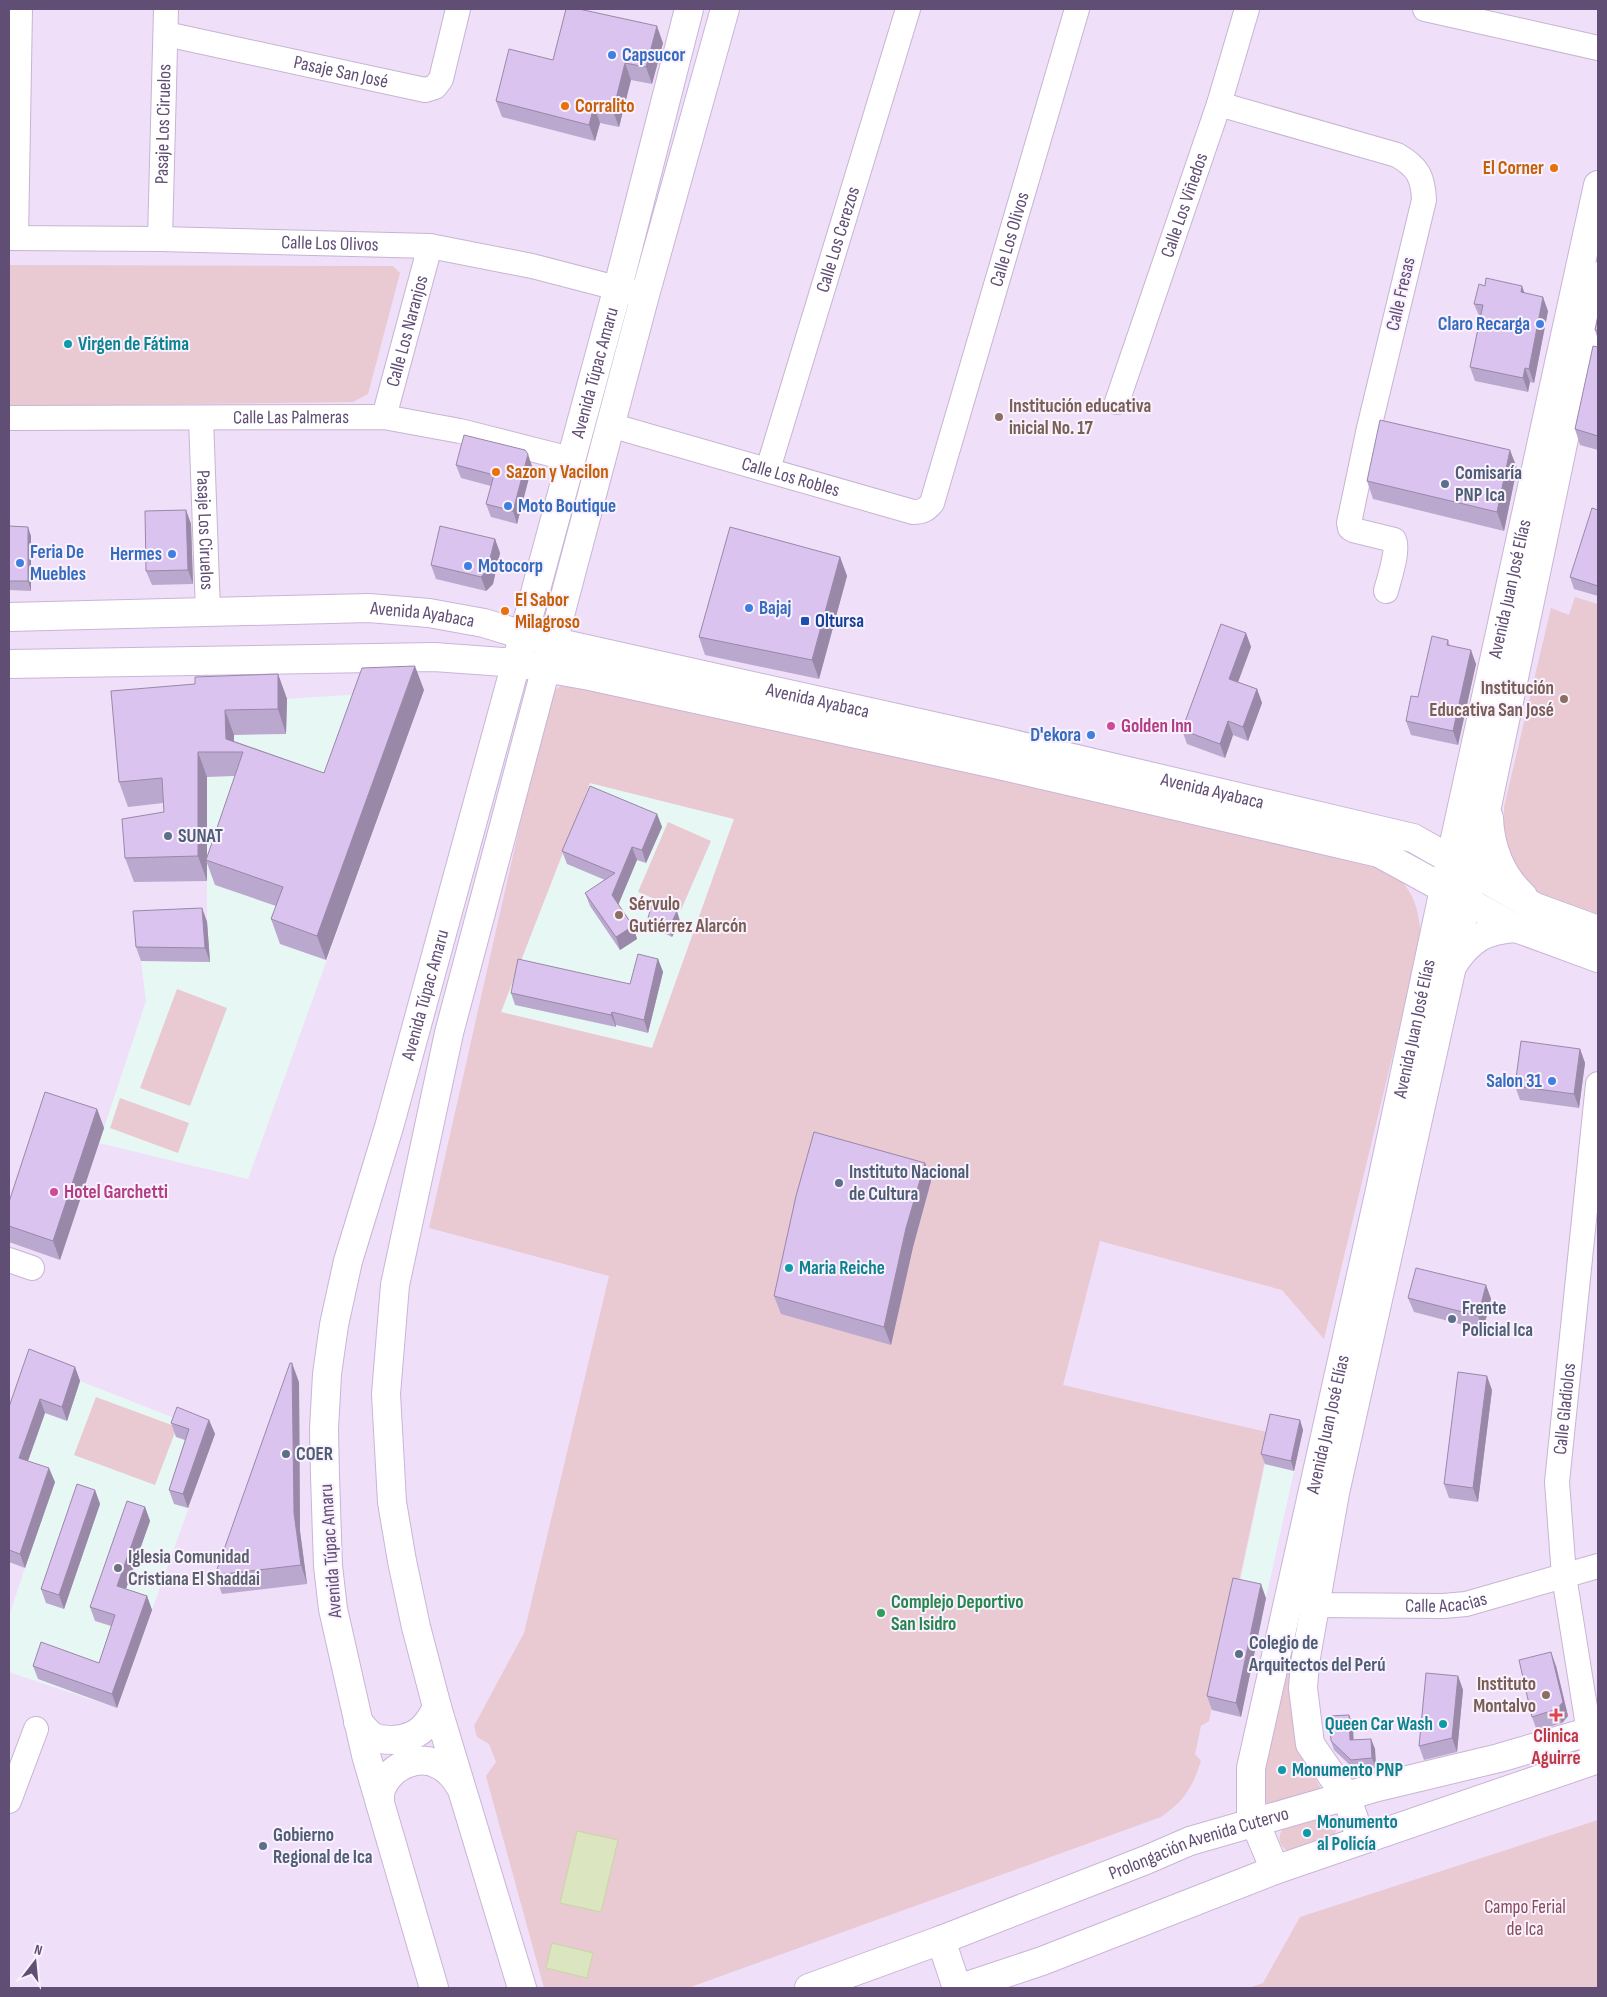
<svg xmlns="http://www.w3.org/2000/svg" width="1607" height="1997" font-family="'Sofia Sans Condensed',sans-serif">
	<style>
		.residential { fill: #f0dff8 }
		.education { fill: #e7f8f4 }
		.green { fill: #e9c9d2; fill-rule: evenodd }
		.water { fill: #dbe5bf; stroke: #c9d6a6 }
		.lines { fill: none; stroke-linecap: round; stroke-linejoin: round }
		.street-casing { stroke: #c6b5d2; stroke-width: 26 }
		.secondary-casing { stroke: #c8b5d7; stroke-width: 30 }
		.street { stroke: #fff; stroke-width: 24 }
		.secondary { stroke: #fff; stroke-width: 28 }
		.wall { fill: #bba8ce; fill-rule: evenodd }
		.shaded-wall { fill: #9988a7 }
		.building { fill: #dac3ef; stroke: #9988a7 }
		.shop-dot { fill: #3f7fe0; stroke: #faf1fe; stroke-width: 2 }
		.food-dot { fill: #e8710a; stroke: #faf1fe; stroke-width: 2 }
		.culture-dot { fill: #0f9aa8; stroke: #faf1fe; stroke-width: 2 }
		.education-dot { fill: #8d6e63; stroke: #faf1fe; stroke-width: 2 }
		.service-dot { fill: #5c6f8a; stroke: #faf1fe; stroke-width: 2 }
		.transit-dot { fill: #1a4fb4; stroke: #faf1fe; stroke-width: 2 }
		.hotel-dot { fill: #d1479c; stroke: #faf1fe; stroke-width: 2 }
		.worship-dot { fill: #6b7280; stroke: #faf1fe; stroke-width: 2 }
		.leisure-dot { fill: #2e9e5b; stroke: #faf1fe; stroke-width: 2 }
		.health-dot { fill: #e0444e; stroke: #faf1fe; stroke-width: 2 }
		.labels { text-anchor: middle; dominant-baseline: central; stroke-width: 4; stroke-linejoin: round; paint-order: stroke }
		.shop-label { font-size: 19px; font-weight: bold; fill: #366cbe; stroke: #faf1fe; text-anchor: start }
		.street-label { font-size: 19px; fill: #614e75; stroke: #faf1fe }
		.food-label { font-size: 19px; font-weight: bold; fill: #c56008; stroke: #faf1fe; text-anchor: start }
		.culture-label { font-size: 19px; font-weight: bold; fill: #0d838f; stroke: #faf1fe; text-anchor: start }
		.education-label { font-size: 19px; font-weight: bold; fill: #785e54; stroke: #faf1fe; text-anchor: start }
		.service-label { font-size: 19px; font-weight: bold; fill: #4e5e75; stroke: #faf1fe; text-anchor: start }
		.transit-label { font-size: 19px; font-weight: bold; fill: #164399; stroke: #faf1fe; text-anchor: start }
		.hotel-label { font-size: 19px; font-weight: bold; fill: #b23c85; stroke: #faf1fe; text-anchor: start }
		.worship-label { font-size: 19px; font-weight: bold; fill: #5b616d; stroke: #faf1fe; text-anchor: start }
		.leisure-label { font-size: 19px; font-weight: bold; fill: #27864d; stroke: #faf1fe; text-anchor: start }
		.health-label { font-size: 19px; font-weight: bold; fill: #be3a42; stroke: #faf1fe }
		.park-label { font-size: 19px; fill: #864d57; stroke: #faf1fe }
	</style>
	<rect width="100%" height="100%" fill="#f7eafc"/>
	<path class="residential" d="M9,9H1598V1988H9Z"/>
	<path class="education" d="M424,690L248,1179L99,1143L146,1001L141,961L210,962L207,916V777L204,701L287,699Z
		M590,783L734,819L652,1048L501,1012Z
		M34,1363L215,1434L117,1708L9,1672V1616L25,1568L9,1434Z
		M1265,1464L1294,1471L1266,1598L1238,1592Z"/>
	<path class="green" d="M9,265L393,266L400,273L368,394L353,402L9,406Z
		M1575,597L1598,604V914L1535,892L1517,873L1504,837V807L1551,608L1569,615Z
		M571,681L1381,862C1411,887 1418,899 1421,938L1324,1339L1282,1290L1100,1241L1063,1385L1271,1433L1209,1721L1201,1726L1195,1754L1201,1761C1192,1788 1185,1800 1161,1817L688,1988H544L486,1776L496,1762L489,1744L477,1737L474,1726L524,1633L609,1276L429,1228L548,700L556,689ZM590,783L734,819L652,1048L501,1012Z
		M668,822L711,841L681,910L638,892Z
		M177,989L227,1008L190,1106L140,1088Z
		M120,1098L189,1123L178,1153L110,1128Z
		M96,1397L177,1427L155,1485L74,1455Z
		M1295,1609C1292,1653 1288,1701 1300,1743C1304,1759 1313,1774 1321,1789L1261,1808L1259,1771Z
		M1323,1817H1328L1335,1822L1336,1831L1333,1838L1290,1852C1279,1847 1276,1836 1284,1828Z
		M1598,1820V1988H1249L1263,1983L1300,1917Z"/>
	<path class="water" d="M577,1831L618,1840L601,1912L560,1903Z
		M552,1943L593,1953L587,1978L546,1968Z"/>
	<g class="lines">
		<defs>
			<g id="street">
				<path d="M1425,9L1598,48"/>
				<path id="s1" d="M166,34L425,90L435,87L441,79L458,9"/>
				<path d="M1219,104L1397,155C1418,167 1423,177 1424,200L1369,428L1349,523L1350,528L1353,530L1394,540C1399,550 1389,579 1386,591"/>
				<path id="s2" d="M9,238L160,239L430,246L532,266L636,293"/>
				<path d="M16,238L20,9"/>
				<path id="s3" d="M160,239L166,9"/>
				<path id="s4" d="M1117,402L1219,104L1247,9"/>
				<path id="s5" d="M384,417L430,246"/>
				<path id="s6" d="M9,418L384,417L460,431L570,459"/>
				<path id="s7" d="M201,418L208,612"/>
				<path id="s8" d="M610,425L913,512C922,512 926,510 932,503L1077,9"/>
				<path id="s9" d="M768,469L908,9"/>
				<path d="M9,1260L32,1268"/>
				<path id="s10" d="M1299,1600L1315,1605L1443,1606L1466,1604L1598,1566"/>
				<path id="s11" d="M1592,1751L1564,1576L1557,1482L1598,1084"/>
				<path d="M9,1801L36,1729"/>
			</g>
			<g id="secondary">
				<path id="s12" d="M9,617L369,608L429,613L484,623L523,635L1000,741L1413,838L1535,907L1598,930"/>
				<path d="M9,664L434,657L516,663L590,676L995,764L1379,853L1516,928L1598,958"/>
				<path d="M1489,818C1490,847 1501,876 1523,896"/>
				<path d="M1452,966C1470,939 1484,930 1516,928"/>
				<path d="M358,1722C362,1726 367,1733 372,1736C378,1740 388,1740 394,1740C417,1738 428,1727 437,1707"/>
				<path d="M380,1803C380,1798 380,1791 382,1787C392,1765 420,1753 441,1766C450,1771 455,1778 460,1786"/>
				<path d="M1361,1839L1346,1796L1310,1744L1303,1688L1305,1663L1335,1493L1480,840L1598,276"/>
				<path id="s13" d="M1275,1870L1251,1813V1768L1380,1190L1444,889L1598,185"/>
				<path d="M941,1940L957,1988"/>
				<path id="s14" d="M434,1988L366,1755L333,1609L328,1566L325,1476L324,1429L327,1374L334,1325L348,1261L389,1127L516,663L618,287L689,9"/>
				<path d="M522,1988L437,1707L416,1627L402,1561L392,1502L386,1394L395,1285L449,1033L645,295L725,9"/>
				<path id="s15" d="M809,1988L941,1940L1146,1860L1190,1841L1374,1788L1499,1758L1598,1729"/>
				<path d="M961,1988L1042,1961L1275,1870L1598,1759"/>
			</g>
		</defs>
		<use href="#street" class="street-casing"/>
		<use href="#secondary" class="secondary-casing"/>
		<use href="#street" class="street"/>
		<use href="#secondary" class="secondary"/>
	</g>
	<path class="wall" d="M663,43L652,84L631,80L619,127L600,123L595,141L502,117L496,101L553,60Z
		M1525,293L1548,311L1534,383L1530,382L1528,392L1475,381L1470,367L1480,318L1474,304Z
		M1598,315V340L1595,330Z
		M1598,347V450L1580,445L1575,429Z
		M456,465L532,466L517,524L491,517L486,504L491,486L461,478Z
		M1517,468L1504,531L1373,499L1367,481Z
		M186,510L191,524L193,584L152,585L146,571Z
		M1598,510V596L1574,589L1570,577Z
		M9,526L31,536V591L9,590Z
		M495,539L500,553L493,584L486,591L436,579L431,565Z
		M840,557L847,576L819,679L705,655L699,637Z
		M1246,633L1251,647L1238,682L1257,689L1262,703L1248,741L1233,735L1225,758L1187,744L1182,730Z
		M1448,640L1450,646L1476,664L1458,745L1411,735L1406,721Z
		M278,674L287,699L286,734L234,735V741L324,773L424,690L326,960L280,944L271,919L276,906L215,885L207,863V881L134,882L125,858L164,812L163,803L128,807L119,782L195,684ZM235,776L207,857V777Z
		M657,814L662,827L646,863L637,860L618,904L633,926L637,939L620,950L590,906L585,893L605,880L567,864L562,851Z
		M202,908L207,922L210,962L141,961L136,947Z
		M648,918L680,921L672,937L652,927Z
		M658,959L663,972L648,1033L616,1025V1027L515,1005L511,993L630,984Z
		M1580,1049L1585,1063L1579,1108L1520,1100L1515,1086Z
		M97,1109L104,1128L60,1260L9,1242V1202Z
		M925,1163L931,1181L913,1247L891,1345L781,1314L774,1296Z
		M1486,1285L1491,1299L1483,1330L1414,1312L1408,1298Z
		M75,1367L80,1381L67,1421L45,1413L28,1461L55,1482L25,1568L9,1562V1407Z
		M299,1382L300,1531L307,1584L222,1594L215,1575Z
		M1492,1390L1478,1502L1449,1498L1444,1484Z
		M209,1420L215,1434L188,1508L174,1504L169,1490L185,1440L176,1437L171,1423Z
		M1300,1420L1303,1430L1294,1471L1265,1464L1261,1454Z
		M95,1490L100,1504L64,1609L46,1603L41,1589Z
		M145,1507L150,1521L126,1589L147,1596L152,1610L117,1708L38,1679L33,1666L99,1663L111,1626L95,1621L90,1607Z
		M1266,1598L1241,1717L1212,1710L1207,1696Z
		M1556,1666L1568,1716L1562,1723L1537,1731L1532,1717Z
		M1458,1676L1463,1690L1457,1752L1424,1760L1419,1746Z
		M1353,1724V1740L1371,1739L1375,1749L1376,1768L1354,1769L1334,1750L1331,1741Z"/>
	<path class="shaded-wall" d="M657,26L663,43L652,84L646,67Z
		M625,63L631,80L619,127L613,111Z
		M594,106L600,123L595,141L589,125Z
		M1522,286L1527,300L1521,292Z
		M1543,297L1548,311L1534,383L1529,369Z
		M1525,368L1530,382L1528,392L1523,378Z
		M1510,450L1517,468L1504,531L1497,512Z
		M528,454L532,466L517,524L513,511Z
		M186,510L191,524L193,584L188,570Z
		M28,527L31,536V591L28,581Z
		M495,539L500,553L493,584L486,591L481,577Z
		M840,557L847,576L819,679L812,660Z
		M1246,633L1251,647L1234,693L1229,679Z
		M1471,650L1476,664L1458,745L1453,731Z
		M415,666L424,690L326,960L317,936Z
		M278,674L287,699L286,734L278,709Z
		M1257,689L1262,703L1248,741L1243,727Z
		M225,710L234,735V752L226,739Z
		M1228,721L1233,735L1225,758L1220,744Z
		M198,752L207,777V861L206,860L207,863V881L198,856Z
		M657,814L662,827L646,863L642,850Z
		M632,847L637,860L617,908L612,895Z
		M202,908L207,922L210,962L205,948Z
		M677,911L680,921L672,937L669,928Z
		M633,926L637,939L620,950L616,937Z
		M658,959L663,972L648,1033L644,1020Z
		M612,1012L616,1025V1027L611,1015Z
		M1580,1049L1585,1063L1579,1108L1574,1094Z
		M97,1109L104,1128L60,1260L53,1241Z
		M925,1163L931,1181L913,1247L891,1345L884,1327L906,1228Z
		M1486,1285L1491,1299L1483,1330L1478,1316Z
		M292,1363L299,1382L300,1531L307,1584L301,1565L294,1513Z
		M75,1367L80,1381L67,1421L62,1407Z
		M1487,1376L1492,1390L1478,1502L1473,1488Z
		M40,1399L45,1413L24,1472L19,1458Z
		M209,1420L215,1434L188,1508L183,1494Z
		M1300,1420L1303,1430L1294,1471L1291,1461Z
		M49,1468L55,1482L25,1568L20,1554Z
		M95,1490L100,1504L64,1609L59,1595Z
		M145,1507L150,1521L122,1600L117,1586Z
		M1261,1584L1266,1598L1241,1717L1236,1703Z
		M147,1596L152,1610L117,1708L112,1694Z
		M1551,1652L1556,1666L1568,1716L1562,1723L1557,1709Z
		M1458,1676L1463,1690L1457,1752L1452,1738Z
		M1349,1715L1353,1724L1354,1750L1350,1740Z
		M1371,1739L1375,1749L1376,1768L1372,1758Z"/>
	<path class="building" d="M566,9H579L657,26L646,67L625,63L613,111L594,106L589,125L496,101L509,49L553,60Z
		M1486,278L1522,286L1521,292L1543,297L1529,369L1525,368L1523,378L1470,367L1483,305L1474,304L1479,284L1485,286Z
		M1598,315V331L1595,330Z
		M1593,346L1598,347V436L1575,429Z
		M1380,420L1510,450L1497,512L1367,481Z
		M464,435L525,450L528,454L513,511L486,504L494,475L456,465Z
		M1592,508L1598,510V586L1570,577Z
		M186,510L188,570L146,571L145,511Z
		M9,526L28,527V581H9Z
		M440,526L495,539L487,570L481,577L431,565Z
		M730,527L840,557L812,660L699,637Z
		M1221,624L1246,633L1229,679L1257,689L1243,727L1228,721L1220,744L1182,730Z
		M1432,636L1448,640L1447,645L1471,650L1453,731L1406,721L1411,696L1418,697Z
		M415,666L317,936L271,919L283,887L206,860L243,752H198V856L125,858L122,819L164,812L162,778L119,782L111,691L195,684V677L278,674V709L225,710L226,739L324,773L362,668Z
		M590,786L657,814L642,850L632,847L612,895L633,926L616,937L585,893L615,873L562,851Z
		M653,900L677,911L669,928L648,918Z
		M202,908L205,948L136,947L133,911Z
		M638,954L658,959L644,1020L612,1012L611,1015L511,993L518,959L630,984Z
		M1521,1041L1580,1049L1574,1094L1515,1086Z
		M45,1092L97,1109L53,1241L9,1226V1202Z
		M814,1132L925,1163L906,1228L884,1327L774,1296L796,1196Z
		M1416,1268L1486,1285L1478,1316L1408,1298Z
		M29,1349L75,1367L62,1407L40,1399L19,1458L49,1468L20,1554L9,1550V1407Z
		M290,1363H292L294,1513L301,1565L215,1575Z
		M1458,1372L1487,1376L1473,1488L1444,1484Z
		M177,1407L209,1420L183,1494L169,1490L189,1429L171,1423Z
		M1270,1414L1300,1420L1291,1461L1261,1454Z
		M77,1484L95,1490L59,1595L41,1589Z
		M127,1501L145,1507L117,1586L147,1596L112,1694L33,1666L41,1642L99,1663L115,1615L90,1607Z
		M1233,1578L1261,1584L1236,1703L1207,1696Z
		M1551,1652L1563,1702L1557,1709L1532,1717L1519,1660Z
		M1426,1673L1458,1676L1452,1738L1419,1746Z
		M1349,1715L1350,1740L1371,1739L1372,1758L1351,1760L1331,1741L1329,1716Z"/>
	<g class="shop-dot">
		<circle cx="612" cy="55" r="5"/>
		<circle cx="1540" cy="324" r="5"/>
		<circle cx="508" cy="506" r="5"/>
		<circle cx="172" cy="554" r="5"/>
		<circle cx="20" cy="563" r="5"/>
		<circle cx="468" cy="566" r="5"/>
		<circle cx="749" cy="608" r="5"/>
		<circle cx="1091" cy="735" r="5"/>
		<circle cx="1552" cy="1081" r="5"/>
	</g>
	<g class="food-dot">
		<circle cx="565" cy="106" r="5"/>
		<circle cx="1554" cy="168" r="5"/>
		<circle cx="496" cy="472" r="5"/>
		<circle cx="505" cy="611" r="5"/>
	</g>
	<g class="culture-dot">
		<circle cx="68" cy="344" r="5"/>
		<circle cx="789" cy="1268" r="5"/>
		<circle cx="1443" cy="1724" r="5"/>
		<circle cx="1282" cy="1770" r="5"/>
		<circle cx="1307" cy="1833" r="5"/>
	</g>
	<g class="education-dot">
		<circle cx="999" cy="417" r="5"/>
		<circle cx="1564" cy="699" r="5"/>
		<circle cx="619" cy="915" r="5"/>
		<circle cx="1546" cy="1695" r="5"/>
	</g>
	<g class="service-dot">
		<circle cx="1445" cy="484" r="5"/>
		<circle cx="168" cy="836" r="5"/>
		<circle cx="839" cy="1183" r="5"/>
		<circle cx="1452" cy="1319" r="5"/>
		<circle cx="286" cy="1454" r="5"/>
		<circle cx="1239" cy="1654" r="5"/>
		<circle cx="263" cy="1846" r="5"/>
	</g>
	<rect class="transit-dot" x="800" y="616" width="10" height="10" rx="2.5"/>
	<g class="hotel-dot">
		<circle cx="1111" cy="726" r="5"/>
		<circle cx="54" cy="1192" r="5"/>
	</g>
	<circle class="worship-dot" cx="118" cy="1568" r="5"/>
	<circle class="leisure-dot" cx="881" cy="1613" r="5"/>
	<path class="health-dot" d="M1553.5 1707.5h5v5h5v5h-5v5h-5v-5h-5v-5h5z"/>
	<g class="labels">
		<g class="shop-label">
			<text x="622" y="55">Capsucor</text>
			<text x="1530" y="324" text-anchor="end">Claro Recarga</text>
			<text x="518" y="506">Moto Boutique</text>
			<text x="30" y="552">Feria De<tspan x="30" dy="22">Muebles</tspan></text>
			<text x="162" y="554" text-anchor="end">Hermes</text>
			<text x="478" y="566">Motocorp</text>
			<text x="759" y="608">Bajaj</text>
			<text x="1081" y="735" text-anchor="end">D'ekora</text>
			<text x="1542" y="1081" text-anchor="end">Salon 31</text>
		</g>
		<g class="street-label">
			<text stroke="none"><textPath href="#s1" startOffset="179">Pasaje San José</textPath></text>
			<text stroke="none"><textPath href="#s3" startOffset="115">Pasaje Los Ciruelos</textPath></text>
			<text stroke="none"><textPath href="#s4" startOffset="208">Calle Los Viñedos</textPath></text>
			<text stroke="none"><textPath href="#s9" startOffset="240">Calle Los Cerezos</textPath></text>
			<text stroke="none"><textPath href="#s8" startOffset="612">Calle Los Olivos</textPath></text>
			<text stroke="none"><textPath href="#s2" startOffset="321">Calle Los Olivos</textPath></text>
			<text transform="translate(1401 294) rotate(-77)">Calle Fresas</text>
			<text stroke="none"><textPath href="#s5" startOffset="89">Calle Los Naranjos</textPath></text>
			<text stroke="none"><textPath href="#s14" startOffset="1665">Avenida Túpac Amaru</textPath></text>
			<text stroke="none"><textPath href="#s6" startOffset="282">Calle Las Palmeras</textPath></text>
			<text stroke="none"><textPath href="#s8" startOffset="188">Calle Los Robles</textPath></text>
			<text stroke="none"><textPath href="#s7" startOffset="112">Pasaje Los Ciruelos</textPath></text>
			<text stroke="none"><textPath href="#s13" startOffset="1314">Avenida Juan José Elías</textPath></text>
			<text stroke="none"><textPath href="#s12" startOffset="414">Avenida Ayabaca</textPath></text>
			<text stroke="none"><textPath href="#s12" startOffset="819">Avenida Ayabaca</textPath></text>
			<text stroke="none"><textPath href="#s12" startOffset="1224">Avenida Ayabaca</textPath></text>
			<text stroke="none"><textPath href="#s14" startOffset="1020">Avenida Túpac Amaru</textPath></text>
			<text stroke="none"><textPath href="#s13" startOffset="864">Avenida Juan José Elías</textPath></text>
			<text stroke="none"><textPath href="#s11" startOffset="345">Calle Gladiolos</textPath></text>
			<text stroke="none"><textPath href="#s13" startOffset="459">Avenida Juan José Elías</textPath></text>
			<text transform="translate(331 1551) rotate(-94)">Avenida Túpac Amaru</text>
			<text stroke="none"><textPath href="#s10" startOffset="148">Calle Acacias</textPath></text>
			<text stroke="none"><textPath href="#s15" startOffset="416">Prolongación Avenida Cutervo</textPath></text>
		</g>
		<g class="food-label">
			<text x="575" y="106">Corralito</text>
			<text x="1544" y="168" text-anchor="end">El Corner</text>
			<text x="506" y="472">Sazon y Vacilon</text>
			<text x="515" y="600">El Sabor<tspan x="515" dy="22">Milagroso</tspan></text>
		</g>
		<g class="culture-label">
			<text x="78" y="344">Virgen de Fátima</text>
			<text x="799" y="1268">Maria Reiche</text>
			<text x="1433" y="1724" text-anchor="end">Queen Car Wash</text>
			<text x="1292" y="1770">Monumento PNP</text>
			<text x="1317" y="1822">Monumento<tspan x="1317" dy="22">al Policía</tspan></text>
		</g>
		<g class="education-label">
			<text x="1009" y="406">Institución educativa<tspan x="1009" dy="22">inicial No. 17</tspan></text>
			<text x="1554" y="688" text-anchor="end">Institución<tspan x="1554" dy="22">Educativa San José</tspan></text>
			<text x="629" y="904">Sérvulo<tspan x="629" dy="22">Gutiérrez Alarcón</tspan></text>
			<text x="1536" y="1684" text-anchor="end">Instituto<tspan x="1536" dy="22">Montalvo</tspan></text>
		</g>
		<g class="service-label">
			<text x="1455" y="473">Comisaría<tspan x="1455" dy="22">PNP Ica</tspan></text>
			<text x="178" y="836">SUNAT</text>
			<text x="849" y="1172">Instituto Nacional<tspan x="849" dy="22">de Cultura</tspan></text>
			<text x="1462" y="1308">Frente<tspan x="1462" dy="22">Policial Ica</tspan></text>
			<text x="296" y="1454">COER</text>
			<text x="1249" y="1643">Colegio de<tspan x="1249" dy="22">Arquitectos del Perú</tspan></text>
			<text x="273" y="1835">Gobierno<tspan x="273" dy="22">Regional de Ica</tspan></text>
		</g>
		<g class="transit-label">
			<text x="815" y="621">Oltursa</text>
		</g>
		<g class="hotel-label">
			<text x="1121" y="726">Golden Inn</text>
			<text x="64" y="1192">Hotel Garchetti</text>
		</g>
		<g class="worship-label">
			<text x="128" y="1557">Iglesia Comunidad<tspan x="128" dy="22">Cristiana El Shaddai</tspan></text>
		</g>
		<g class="leisure-label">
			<text x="891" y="1602">Complejo Deportivo<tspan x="891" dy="22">San Isidro</tspan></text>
		</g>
		<g class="health-label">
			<text x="1556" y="1736">Clinica<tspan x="1556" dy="22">Aguirre</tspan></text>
		</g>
		<g class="park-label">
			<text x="1525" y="1907">Campo Ferial<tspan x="1525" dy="22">de Ica</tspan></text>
		</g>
	</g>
	<rect width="1607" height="1997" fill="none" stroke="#614e75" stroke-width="20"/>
	<g transform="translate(35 1962) rotate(16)" stroke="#faf1fe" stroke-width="4" paint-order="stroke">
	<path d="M0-4L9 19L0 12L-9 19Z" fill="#614e75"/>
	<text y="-8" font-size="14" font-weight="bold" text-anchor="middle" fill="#614e75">N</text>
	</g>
</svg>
